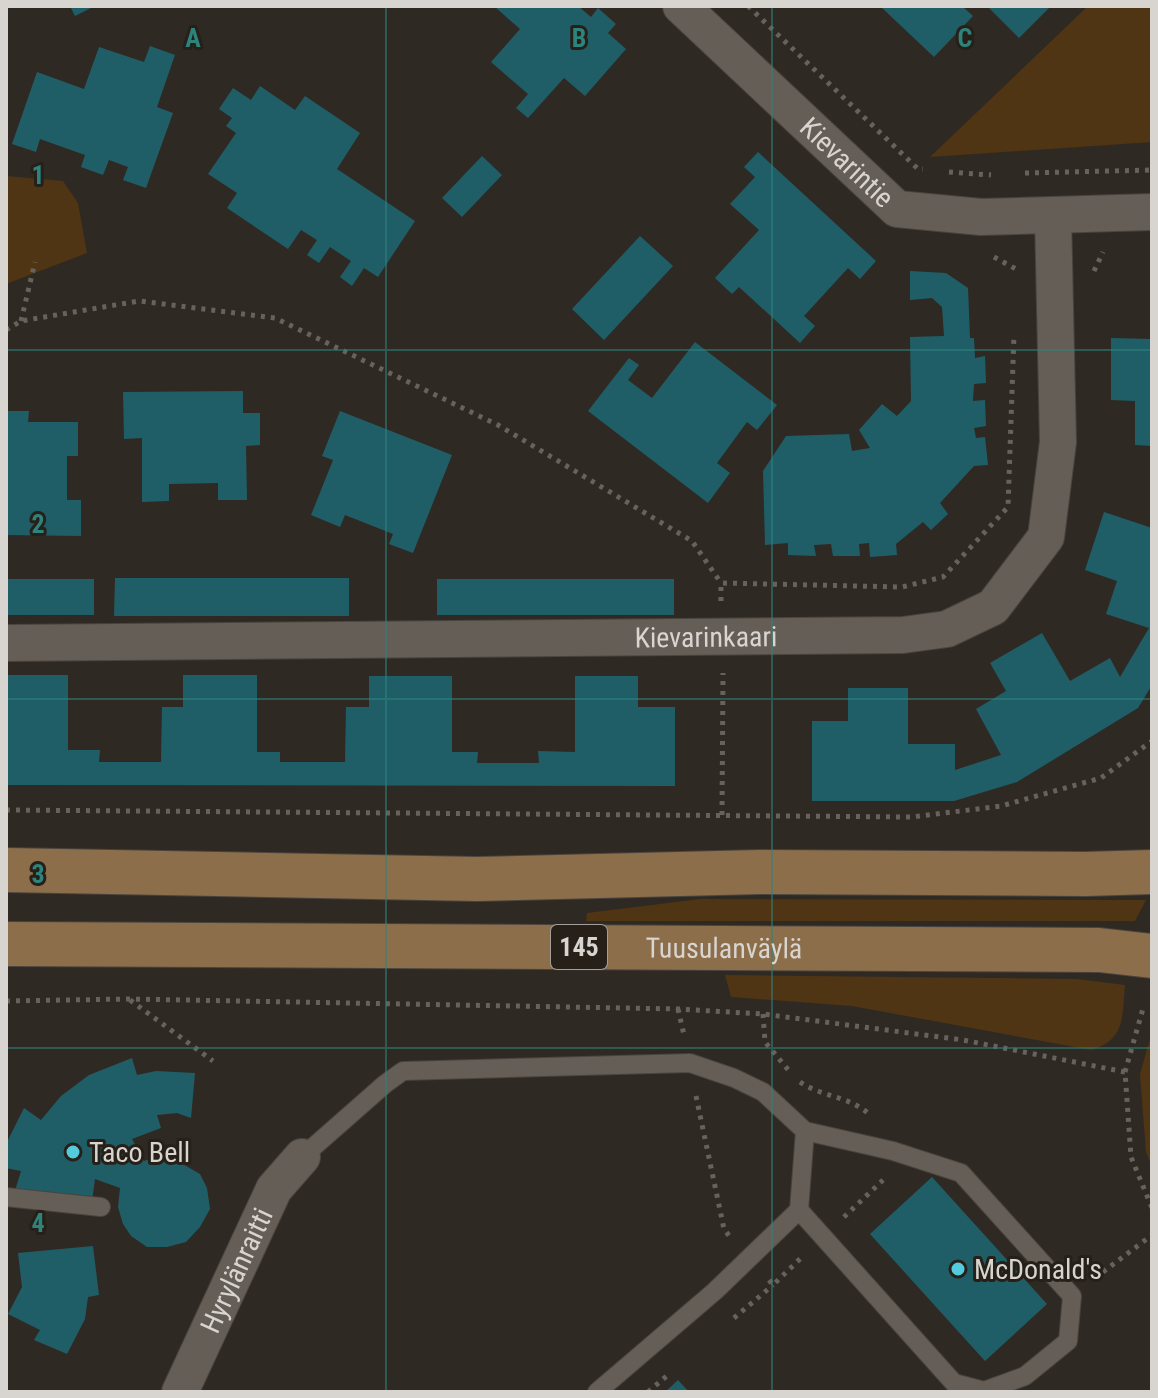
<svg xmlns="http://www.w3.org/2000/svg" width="1158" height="1398" font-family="'Roboto Condensed',sans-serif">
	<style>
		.green { fill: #4f3513 }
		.building { fill: #205e67 }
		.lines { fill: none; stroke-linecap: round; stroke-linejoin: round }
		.service-casing { stroke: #49443f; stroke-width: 20 }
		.minor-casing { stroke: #49443f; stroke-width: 38 }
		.primary-casing { stroke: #49443f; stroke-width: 46 }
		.path { stroke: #67625d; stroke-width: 5; stroke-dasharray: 4 6; stroke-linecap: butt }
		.service { stroke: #655e56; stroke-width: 18 }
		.minor { stroke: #655e56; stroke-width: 36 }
		.primary { stroke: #8c6e4b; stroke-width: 44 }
		.grid { fill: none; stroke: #2d847d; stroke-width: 2; stroke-opacity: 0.55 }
		.poi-dot { fill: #54cadd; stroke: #262019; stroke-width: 3 }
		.labels { text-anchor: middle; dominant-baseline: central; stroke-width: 6; stroke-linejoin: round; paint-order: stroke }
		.shield { fill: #262019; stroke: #a39e99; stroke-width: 2 }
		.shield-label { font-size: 26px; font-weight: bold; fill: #d8d4d0 }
		.street-label { font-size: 28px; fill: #d8d4d0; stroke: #262019 }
		.poi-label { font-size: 28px; fill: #d8d4d0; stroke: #262019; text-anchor: start }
		.grid-label { font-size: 26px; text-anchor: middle; font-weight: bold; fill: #2d847d; stroke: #262019; stroke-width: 6; stroke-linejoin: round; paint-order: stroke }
	</style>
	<rect width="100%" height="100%" fill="#2f2923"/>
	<path class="green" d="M1088,6H1152V142L930,157Z
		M6,176L63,181L78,203L87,253L6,284Z
		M700,899L1146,900L1135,921H586L587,913Z
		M725,975L1077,979L1125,985C1122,1016 1126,1040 1091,1050L852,1006L731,997Z
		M1152,1032V1167L1146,1152L1140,1074Z"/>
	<path class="building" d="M70,6H95L75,16Z
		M494,6H578L591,17L598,8L616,24L608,33L626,49L585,96L564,78L528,118L516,108L528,94L491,62L520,29Z
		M880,6H962L973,16L934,57Z
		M987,6H1051L1019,38Z
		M150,46L175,55L157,107L173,113L146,188L123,180L128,167L109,160L103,175L81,167L85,155L40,139L36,152L12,144L37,72L84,89L99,47L144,62Z
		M260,86L295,110L305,96L360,133L337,169L415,221L378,277L364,268L352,286L340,277L351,261L330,247L319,263L307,255L317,240L301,230L288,249L227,208L237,193L208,174L236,133L226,126L232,118L219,109L233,88L251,100Z
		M758,152L876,261L860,279L848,268L804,316L815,326L800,343L739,287L732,294L715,278L759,230L730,204L755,177L744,167Z
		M482,156L502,175L462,217L442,198Z
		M640,236L673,266L604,340L572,309Z
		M910,271L946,273L968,288L970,338H974L975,358L985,356L986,383L974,384L973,401L985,400L986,426L974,428L976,438L985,437L988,465L974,466L940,503L948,514L931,530L923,522L896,544L897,555L870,557L869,543L859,544L860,556H833L831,544L814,545L816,556L788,555V543L765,545L763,471L786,436L849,434L852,451L870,448L859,430L882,404L897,416L911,401L910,337L944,336L942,307L932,298L910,300Z
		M1111,338L1152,339V446L1135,445V401L1111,400Z
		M695,342L777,405L757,430L747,422L717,463L730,473L708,503L588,411L629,358L639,365L628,380L652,398Z
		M243,391V413H260V445L246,446L247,500H218V483L169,484V501L142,502V438L124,439L123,392Z
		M6,411H29L28,422H78V456H67V500H81V536L6,535Z
		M340,411L452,455L413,553L389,544L393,534L345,515L340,527L311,515L333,460L322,456Z
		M1104,512L1152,528V685L1138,708L1017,782L954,801H812V721H848V688H908V744H955V770L1001,755L976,709L1006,691L990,663L1042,633L1070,681L1110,658L1120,677L1149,628L1106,614L1117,581L1085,570Z
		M115,578H349V616H114Z
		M6,579H94V615H6Z
		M437,579H674V615H437Z
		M6,675H68V750H100L99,762H161L162,707H183V675H257V752H280V762H345L346,707H369V676H452V752H478L477,763H539L538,751L575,752V676H638V707H675V786L6,785Z
		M132,1058L137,1075L156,1071L195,1073L191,1118L177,1113L157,1115L161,1128L132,1139L144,1161L157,1156L174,1159L200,1174L207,1188L210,1209L200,1227L186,1242L167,1247H147L131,1236L123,1224L118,1207L120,1188L95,1179L92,1201L14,1194L21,1171L6,1168L7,1142L24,1108L41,1120L61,1096L89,1075Z
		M932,1177L1047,1304L985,1361L870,1234Z
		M93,1246L99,1295L88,1297L85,1319L67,1354L34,1340L40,1330L8,1314L22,1287L18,1253Z
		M678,1380L689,1392H665Z"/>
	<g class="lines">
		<defs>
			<path id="service" d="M302,1157L385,1084L403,1071L690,1063L734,1078L763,1092L805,1131L799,1210L715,1291L597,1392
				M6,1197L101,1207
				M799,1210L954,1383L984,1391L1025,1376L1068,1341L1072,1296L961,1173L893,1151L805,1131"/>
			<g id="minor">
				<path id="s1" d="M681,6L897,209L981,217L1152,212"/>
				<path id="s2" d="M6,643L903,635L947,629L993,607L1046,537L1058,442L1053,216"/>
				<path id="s3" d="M180,1392L274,1189L302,1157"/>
			</g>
			<g id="primary">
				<path d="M6,870L477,879L760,872L1085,874L1152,872"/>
				<path id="s4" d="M6,944L1099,950L1152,956"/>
			</g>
		</defs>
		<use href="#service" class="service-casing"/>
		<use href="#minor" class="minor-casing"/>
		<use href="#primary" class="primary-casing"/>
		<path class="path" d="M748,6L918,169H923
			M949,172L991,175
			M1025,173L1152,170
			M994,257L1016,269
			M1094,271L1103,252
			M21,321L35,262
			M6,330L21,321L139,301L275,318L498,425L692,541L721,583
			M721,601V583L902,587L943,577L1008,507L1014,334
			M6,810L912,817L1001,806L1101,778L1152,741
			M722,815L723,673
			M130,1000L213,1061
			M6,1001L129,999L678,1009L763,1014L963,1040L1125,1072L1131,1157L1152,1208
			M678,1009L684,1035
			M763,1014L765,1042L790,1072
			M1125,1072L1144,1005
			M800,1082C822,1097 849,1096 869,1114
			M696,1096L724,1229L730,1237
			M844,1217L883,1180
			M1095,1278L1152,1235
			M769,1280L773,1285L802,1257
			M734,1318L773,1285
			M648,1392L669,1374"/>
		<use href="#service" class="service"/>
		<use href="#minor" class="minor"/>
		<use href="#primary" class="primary"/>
	</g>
	<path class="grid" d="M386,6V1392M772,6V1392M6,350H1152M6,699H1152M6,1048H1152"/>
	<g class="poi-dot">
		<circle cx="73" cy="1152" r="8"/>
		<circle cx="958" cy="1269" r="8"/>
	</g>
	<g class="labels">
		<rect class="shield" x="551" y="925" width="56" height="44" rx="6"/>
		<g class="shield-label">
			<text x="579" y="947">145</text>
		</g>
		<g class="street-label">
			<text stroke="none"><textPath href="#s1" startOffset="228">Kievarintie</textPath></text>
			<text stroke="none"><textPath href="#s2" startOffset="700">Kievarinkaari</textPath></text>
			<text stroke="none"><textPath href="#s4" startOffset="718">Tuusulanväylä</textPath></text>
			<text stroke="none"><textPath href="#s3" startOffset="134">Hyrylänraitti</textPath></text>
		</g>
		<g class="poi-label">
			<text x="89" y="1152">Taco Bell</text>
			<text x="974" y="1269">McDonald's</text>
		</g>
	</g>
	<g class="grid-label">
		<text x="193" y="47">A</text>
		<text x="579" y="47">B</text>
		<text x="965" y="47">C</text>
		<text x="38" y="184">1</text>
		<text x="38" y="533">2</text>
		<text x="38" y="883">3</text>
		<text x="38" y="1232">4</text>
	</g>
	<rect width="1158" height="1398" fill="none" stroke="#d8d4d0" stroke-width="16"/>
</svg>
